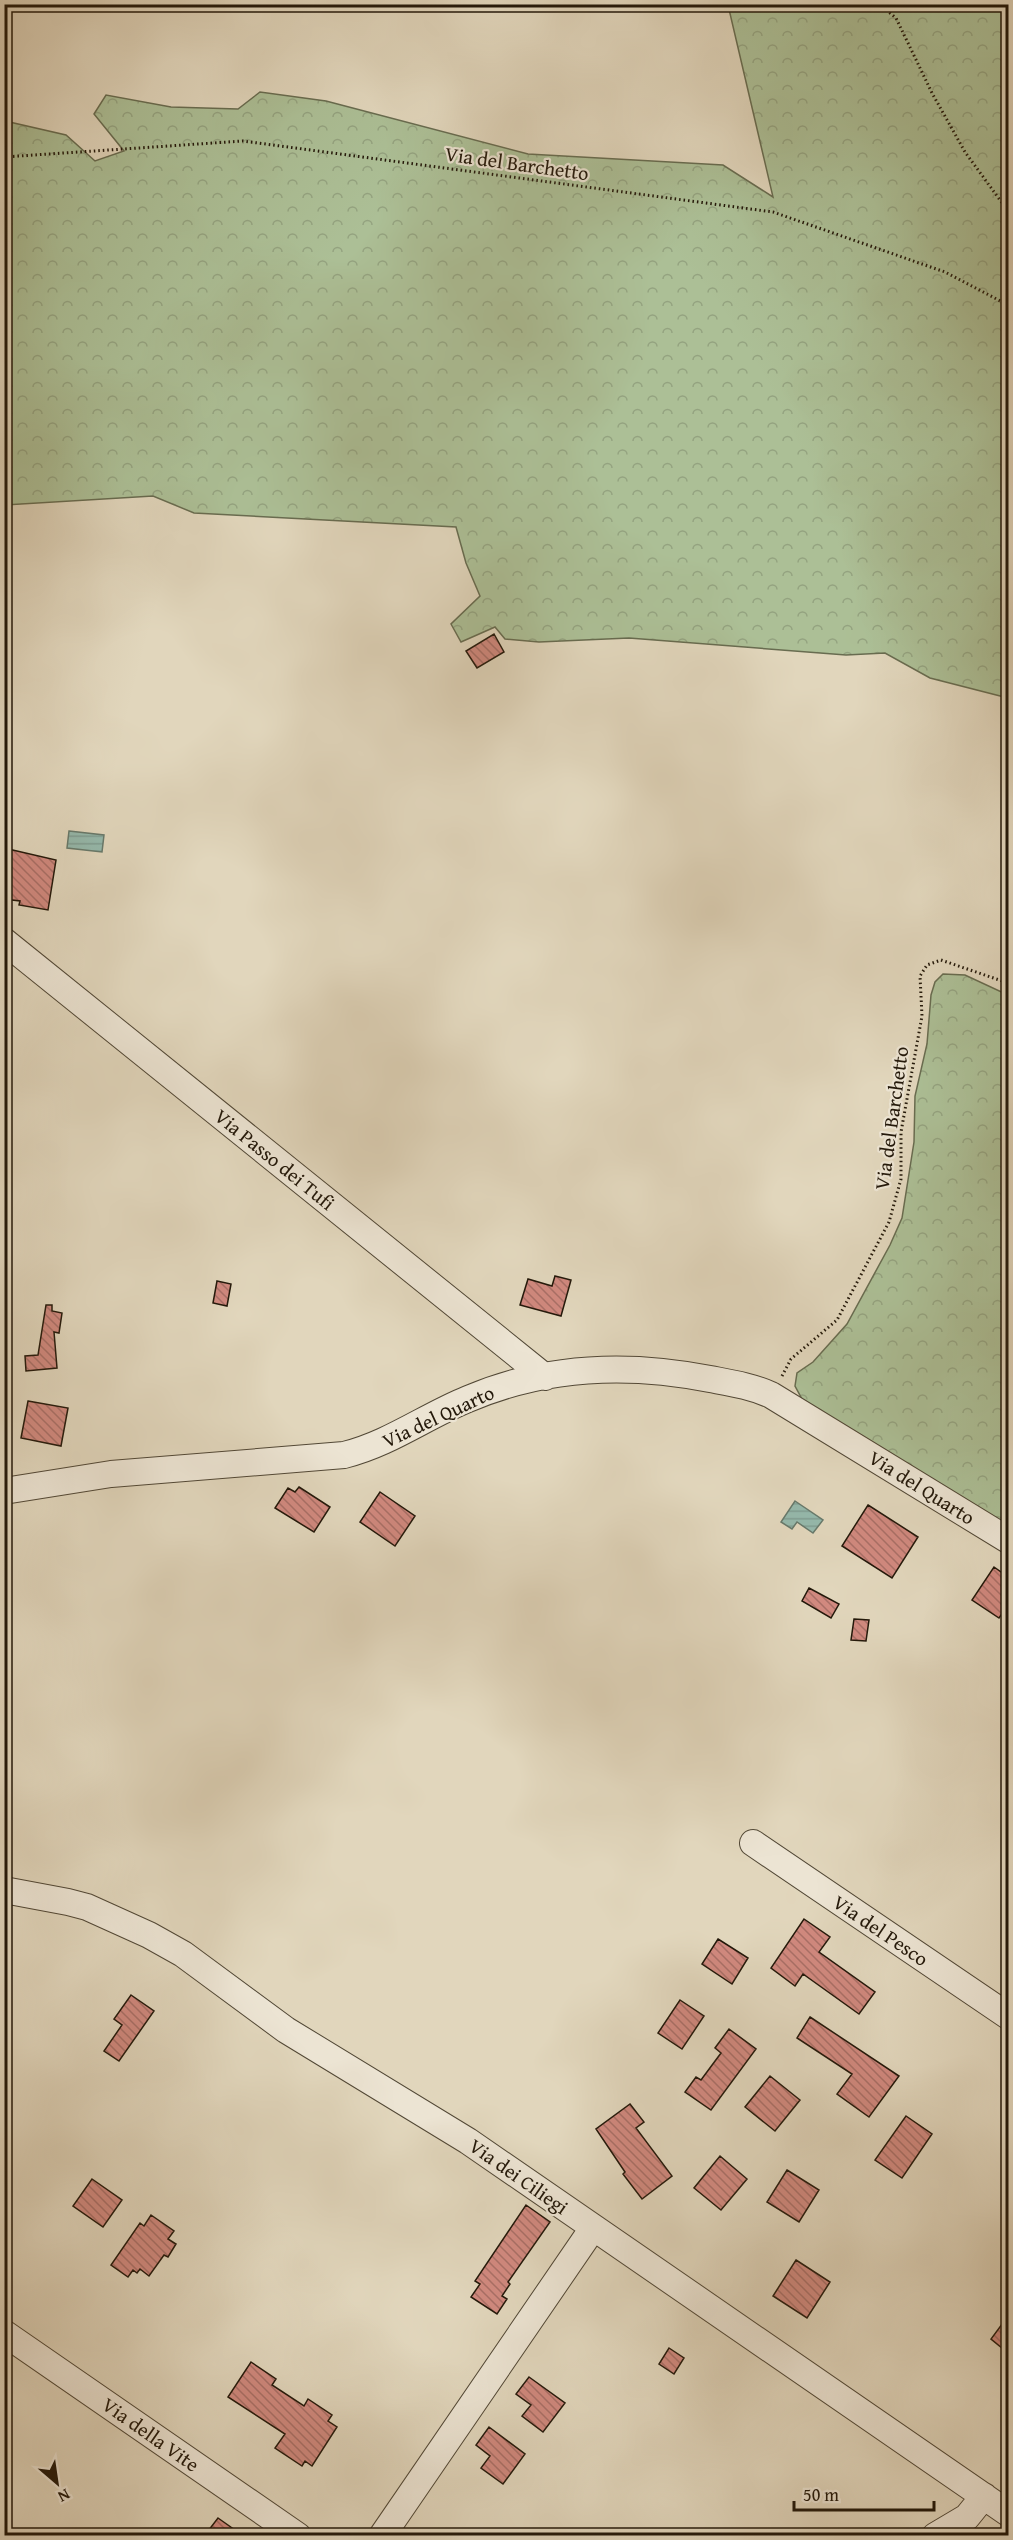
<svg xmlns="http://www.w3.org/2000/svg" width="1013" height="2540" font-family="'Gentium Book Plus',serif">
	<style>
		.forest { fill: url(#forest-crowns); stroke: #686c50; stroke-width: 1.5 }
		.water { fill: url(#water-rules); stroke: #67796b; stroke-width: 1.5 }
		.building { fill: url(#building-back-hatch); stroke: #23180a; stroke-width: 1.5 }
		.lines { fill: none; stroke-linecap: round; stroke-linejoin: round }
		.minor-casing { stroke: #524836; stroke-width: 28 }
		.path { stroke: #23180a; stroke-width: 3; stroke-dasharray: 1.5 3; stroke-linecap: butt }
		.minor { stroke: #ece4d3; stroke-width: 26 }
		.labels { text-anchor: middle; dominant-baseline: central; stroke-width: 4.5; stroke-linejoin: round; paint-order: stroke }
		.street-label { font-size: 20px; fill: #23180a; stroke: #ece4d3 }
	</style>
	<defs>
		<pattern id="forest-crowns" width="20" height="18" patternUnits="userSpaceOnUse" patternTransform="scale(1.5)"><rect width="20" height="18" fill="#acbf96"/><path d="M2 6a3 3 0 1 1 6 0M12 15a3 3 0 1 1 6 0" fill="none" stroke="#94a380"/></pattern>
		<pattern id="water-rules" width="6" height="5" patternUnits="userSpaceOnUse" patternTransform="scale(1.5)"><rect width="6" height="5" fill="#95b9ac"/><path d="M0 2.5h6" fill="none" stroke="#809e93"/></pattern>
		<pattern id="building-back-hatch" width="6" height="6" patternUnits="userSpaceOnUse" patternTransform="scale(1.5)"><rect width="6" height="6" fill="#d1897f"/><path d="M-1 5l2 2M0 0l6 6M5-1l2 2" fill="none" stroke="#a96f66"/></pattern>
	</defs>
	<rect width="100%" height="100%" fill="#e1d6bc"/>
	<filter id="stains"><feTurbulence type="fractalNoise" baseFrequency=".00333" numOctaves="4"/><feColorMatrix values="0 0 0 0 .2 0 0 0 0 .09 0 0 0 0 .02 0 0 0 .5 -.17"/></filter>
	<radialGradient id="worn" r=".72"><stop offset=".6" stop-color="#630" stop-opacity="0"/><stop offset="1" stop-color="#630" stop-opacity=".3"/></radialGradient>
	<path class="forest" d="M728,5H1008V698L930,678L885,653L846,655L629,638L539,642L505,639L495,627L461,642L451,624L480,596L466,563L456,527L194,513L153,496L5,505V121L66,135L95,161L124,151L94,114L106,95L171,107L238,109L260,92L326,101L528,154L723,165L773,197Z
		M943,974L965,975L1008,995V1538L802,1399L795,1386L797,1373L813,1362L847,1324L890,1245L902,1218L914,1142L915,1096L927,1044L931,995L935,982Z"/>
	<path class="water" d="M69,831L104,835L102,852L67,848Z
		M795,1501L823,1520L813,1533L797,1522L792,1529L781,1522Z"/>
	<path class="building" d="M494,634L504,652L477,668L466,651Z
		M4,848L56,860L48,910L19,905L20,901L4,899Z
		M555,1276L571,1280L561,1316L520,1305L528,1279L552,1286Z
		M217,1281L231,1284L227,1306L213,1303Z
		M46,1305H52V1311L62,1313L59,1333L54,1332L57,1368L26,1371L25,1356L38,1355Z
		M28,1401L68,1408L61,1446L21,1438Z
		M299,1487L330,1507L314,1532L275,1508L288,1488L295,1492Z
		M380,1492L415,1516L395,1546L360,1522Z
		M868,1505L918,1537L892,1578L842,1546Z
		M994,1567L1008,1577V1605L999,1618L972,1600Z
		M809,1588L839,1604L831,1618L802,1601Z
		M854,1619L869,1620L866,1641L851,1640Z
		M804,1919L830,1937L819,1952L875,1992L859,2014L803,1974L795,1986L771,1968Z
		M718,1939L748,1958L732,1984L702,1964Z
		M131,1995L154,2011L119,2061L104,2051L122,2025L114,2019Z
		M680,2000L704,2016L682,2049L658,2033Z
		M810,2017L899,2076L869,2117L837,2094L852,2074L797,2038Z
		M729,2029L756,2049L711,2110L685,2092L696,2077L701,2080L721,2053L715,2048Z
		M770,2076L800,2100L775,2131L745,2107Z
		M630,2104L644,2122L636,2128L672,2176L642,2199L623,2174L625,2172L596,2129Z
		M906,2116L932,2134L902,2178L875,2160Z
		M720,2156L747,2179L721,2210L694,2188Z
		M787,2170L819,2190L799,2222L767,2202Z
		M92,2179L122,2200L103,2227L73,2206Z
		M526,2205L550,2222L508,2282L510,2284L502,2296L507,2299L497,2314L471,2297L480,2284L475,2281Z
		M151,2215L174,2231L168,2239L176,2244L168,2257L164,2255L149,2276L140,2269L137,2273L133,2270L128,2277L111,2265L140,2223L144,2226Z
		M796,2260L830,2282L807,2318L773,2296Z
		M1008,2316V2353L991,2339Z
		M669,2348L684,2358L674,2374L659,2364Z
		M251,2362L276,2379L272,2385L304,2406L308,2399L332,2415L328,2421L337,2427L312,2466L305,2461L302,2466L275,2448L285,2434L228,2397Z
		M529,2377L565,2403L543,2432L522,2416L531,2405L516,2394Z
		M489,2427L525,2454L503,2484L481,2468L490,2456L476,2445Z
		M218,2518L242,2535H205Z"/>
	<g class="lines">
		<defs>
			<path id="minor" d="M4,941L545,1377
				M4,1491L111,1474L344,1455C389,1444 426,1416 468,1399C545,1366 629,1363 710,1379C731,1383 751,1386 771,1395L1008,1540
				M753,1843L1008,2016
				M4,1890L68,1902L87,1907L149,1935L183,1954L286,2030L468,2141L1008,2513
				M4,2333L298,2536
				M382,2536L593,2228
				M935,2536L967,2517L984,2496"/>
		</defs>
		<use href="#minor" class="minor-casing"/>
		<path class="path" d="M879,4L896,18L932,93L965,152L1008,211
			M4,157L243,141L773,212L945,272L1008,305
			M782,1376L791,1359L837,1320L889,1222L901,1179V1132L922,1016L920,976L927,965L941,960L1008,983"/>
		<use href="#minor" class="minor"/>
	</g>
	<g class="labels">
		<g class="street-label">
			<text transform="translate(517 163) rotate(8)">Via del Barchetto</text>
			<text transform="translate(891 1118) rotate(-82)">Via del Barchetto</text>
			<text transform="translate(275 1159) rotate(39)">Via Passo dei Tufi</text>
			<text transform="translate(438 1416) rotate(-25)">Via del Quarto</text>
			<text transform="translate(922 1487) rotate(32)">Via del Quarto</text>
			<text transform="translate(881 1930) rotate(34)">Via del Pesco</text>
			<text transform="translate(519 2176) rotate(35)">Via dei Ciliegi</text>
			<text transform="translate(151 2434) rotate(35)">Via della Vite</text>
		</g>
	</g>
	<rect width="1013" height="2540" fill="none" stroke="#e1d6bc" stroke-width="24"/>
	<rect x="6" y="6" width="1001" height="2528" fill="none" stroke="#23180a" stroke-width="3"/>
	<rect x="12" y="12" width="989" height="2516" fill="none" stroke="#23180a" stroke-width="1.5"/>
	<g transform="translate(57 2483) rotate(151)" stroke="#ece4d3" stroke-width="4.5" paint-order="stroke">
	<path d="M0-4.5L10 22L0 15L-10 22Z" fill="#23180a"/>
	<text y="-9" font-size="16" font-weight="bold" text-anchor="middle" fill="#23180a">N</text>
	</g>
	<path d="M794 2501v9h140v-9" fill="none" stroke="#23180a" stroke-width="3"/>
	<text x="803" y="2501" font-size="18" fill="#23180a" stroke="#ece4d3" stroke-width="4.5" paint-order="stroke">50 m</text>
	<rect width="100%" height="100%" filter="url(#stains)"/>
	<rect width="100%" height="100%" fill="url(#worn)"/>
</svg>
